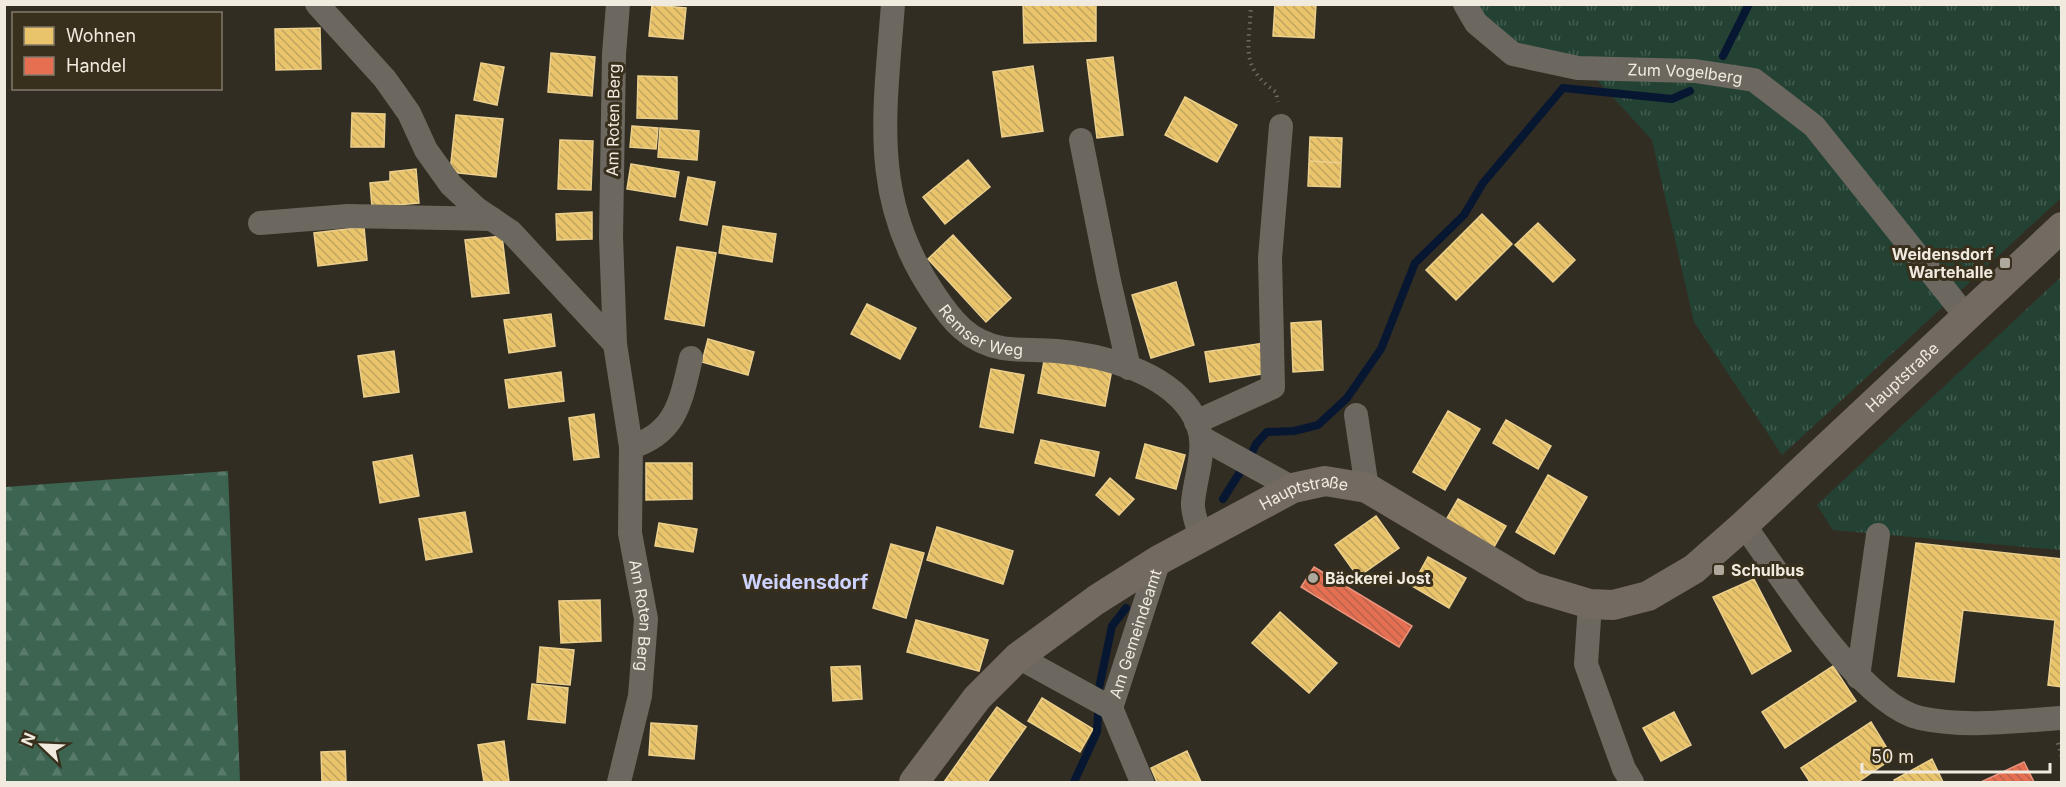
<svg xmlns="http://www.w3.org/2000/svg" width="2066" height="787" font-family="Inter,sans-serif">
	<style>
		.grass { fill: url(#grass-tufts) }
		.forest { fill: url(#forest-firs) }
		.homes { fill: url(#homes-back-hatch); stroke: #ebcf8d; stroke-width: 1.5 }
		.shops { fill: url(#shops-back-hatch); stroke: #ea947c; stroke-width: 1.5 }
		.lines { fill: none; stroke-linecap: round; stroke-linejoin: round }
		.stream { stroke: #071731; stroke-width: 8 }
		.path { stroke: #6e6963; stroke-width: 4; stroke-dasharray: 1.5 4.5; stroke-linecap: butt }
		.minor { stroke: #6c6860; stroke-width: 24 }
		.major { stroke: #736a62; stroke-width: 30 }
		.poi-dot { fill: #aea89d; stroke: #382f1d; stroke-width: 2 }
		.labels { text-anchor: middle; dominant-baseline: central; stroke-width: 6; stroke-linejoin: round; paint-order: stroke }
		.street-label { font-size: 16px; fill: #f0eadf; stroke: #382f1d }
		.poi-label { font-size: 16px; font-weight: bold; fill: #f0eadf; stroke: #382f1d; text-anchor: start }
		.quarter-label { font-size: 20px; font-weight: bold; fill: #cdd3fe; stroke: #382f1d }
	</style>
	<defs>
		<pattern id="grass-tufts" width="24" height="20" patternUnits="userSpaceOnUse" patternTransform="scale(1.5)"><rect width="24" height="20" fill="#234233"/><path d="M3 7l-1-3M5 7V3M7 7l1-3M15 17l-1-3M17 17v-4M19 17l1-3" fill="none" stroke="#435d50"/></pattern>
		<pattern id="forest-firs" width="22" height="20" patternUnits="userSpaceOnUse" patternTransform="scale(1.5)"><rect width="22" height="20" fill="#3c6451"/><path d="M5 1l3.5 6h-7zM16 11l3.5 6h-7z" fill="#587a6a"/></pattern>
		<pattern id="homes-back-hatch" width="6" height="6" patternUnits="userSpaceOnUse" patternTransform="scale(1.5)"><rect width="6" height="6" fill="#e9c46a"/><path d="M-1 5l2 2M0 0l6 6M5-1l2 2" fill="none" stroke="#c1a460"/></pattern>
		<pattern id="shops-back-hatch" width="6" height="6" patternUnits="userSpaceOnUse" patternTransform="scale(1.5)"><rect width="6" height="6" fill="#e76f51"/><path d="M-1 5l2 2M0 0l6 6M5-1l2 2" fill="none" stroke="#b7634d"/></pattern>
	</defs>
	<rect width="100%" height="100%" fill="#322d23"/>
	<path class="grass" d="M1474,5H2061V198L1782,455L1694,322L1652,140L1576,57L1525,47L1490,25Z
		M2061,277V550L1833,530L1817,505Z"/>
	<path class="forest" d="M228,471L240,782H5V487Z"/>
	<path class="homes" d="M1023,4H1096V41L1024,43Z
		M1275,4H1316L1314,38L1273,36Z
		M652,5L686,8L683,39L649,36Z
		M320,28L321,69L276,70L275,29Z
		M551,53L595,57L592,96L548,92Z
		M1113,57L1123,135L1097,138L1087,60Z
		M481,63L504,67L497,105L474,100Z
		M1033,66L1043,131L1002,137L993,72Z
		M638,76L677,77V119L637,118Z
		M1185,97L1237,125L1217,162L1165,135Z
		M352,113L385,114L384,147H351Z
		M456,115L503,119L496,177L450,172Z
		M632,126L658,128L656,149L630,147Z
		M660,128L699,131L697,160L658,157Z
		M1310,137L1342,138L1341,163L1309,161Z
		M560,140L593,141L591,190L558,189Z
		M968,160L990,187L945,224L923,197Z
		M1309,161L1341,163L1340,187L1308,186Z
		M631,164L679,172L675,197L627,189Z
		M416,169L419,203L372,207L370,183L390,181V172Z
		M688,177L715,182L707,225L680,220Z
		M592,212V239L557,240L556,214Z
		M1482,214L1512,244L1456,300L1426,270Z
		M1538,223L1575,260L1553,282L1515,245Z
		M723,226L776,234L772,262L719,253Z
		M364,227L367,260L318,266L314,233Z
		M953,235L1011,298L986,322L928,259Z
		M502,236L509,293L472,297L465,240Z
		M677,247L716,253L704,326L665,319Z
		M1176,282L1194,345L1151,358L1132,295Z
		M867,304L916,328L900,359L851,334Z
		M551,314L555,346L509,353L504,320Z
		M1321,321L1323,370L1293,372L1291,323Z
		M708,339L754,352L748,375L702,362Z
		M1264,343L1268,373L1210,382L1205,352Z
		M394,351L399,392L364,397L358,356Z
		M1045,356L1112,369L1105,406L1038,393Z
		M991,369L1024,375L1013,433L980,427Z
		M561,372L564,401L509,408L505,380Z
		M1448,411L1480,429L1445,490L1413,472Z
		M594,414L599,457L574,460L569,418Z
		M1506,420L1551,446L1538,469L1493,443Z
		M1041,440L1099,452L1094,476L1035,463Z
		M1145,444L1185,455L1176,489L1136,478Z
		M412,455L419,496L380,503L373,462Z
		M646,463H692V499L646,500Z
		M1548,475L1587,497L1554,554L1516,532Z
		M1110,478L1134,499L1119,515L1096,495Z
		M1458,499L1506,526L1494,547L1446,520Z
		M465,512L472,552L426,560L419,519Z
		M1376,516L1399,548L1358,577L1335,545Z
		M659,523L697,529L693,552L655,546Z
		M937,527L1013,551L1003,584L927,560Z
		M1916,543L2062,559V687L2048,685L2055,620L1963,610L1954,682L1898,676Z
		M891,544L924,553L906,618L873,608Z
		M1428,557L1466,578L1449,608L1412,586Z
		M1754,579L1791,651L1752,674L1713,597Z
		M600,600L601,641L561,643L559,601Z
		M1280,612L1337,663L1309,693L1252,643Z
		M916,620L988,640L979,671L907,652Z
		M540,647L574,650L570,685L537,682Z
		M860,666L862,699L833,701L831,667Z
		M1833,666L1856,701L1785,748L1762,712Z
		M532,684L568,688L565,723L528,719Z
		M1042,698L1093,729L1080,752L1028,721Z
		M997,707L1026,727L987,782H944Z
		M1674,712L1691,745L1661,761L1643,728Z
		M1871,722L1893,758L1858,782H1810L1801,768Z
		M651,723L697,726L694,759L649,755Z
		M504,741L509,782H484L478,745Z
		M345,751L346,782H322L321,752Z
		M1187,751L1201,782H1157L1151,768Z
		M1932,759L1943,782H1895L1894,780Z"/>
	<path class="shops" d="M1314,567L1412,626L1399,647L1301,587Z
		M2024,762L2034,782H1981Z"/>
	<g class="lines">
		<path class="stream" d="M1723,56L1749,4
			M1249,459L1256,444L1267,432L1294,431L1318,425L1347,398L1381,349L1415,263L1464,215L1483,183L1563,88L1672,99L1690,91
			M1223,499L1242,469
			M1099,688L1112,626L1126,608
			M1074,782L1097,732L1098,714"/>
		<path class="path" d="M1251,4C1250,45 1238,66 1276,92L1278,102
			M2058,743L2062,758"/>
		<g class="minor">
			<path d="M317,4L385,79L409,113L426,150L451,185L477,209L511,232L615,344"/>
			<path id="s1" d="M618,4L614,54L611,237L615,344L631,447L630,533L646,619L640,696L619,782"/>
			<path id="s2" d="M893,4C885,113 869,198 934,294C952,321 969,342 1002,348C1020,351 1039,349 1057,351C1102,355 1163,371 1190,410C1212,441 1196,469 1193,502C1192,513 1198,527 1201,537"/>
			<path id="s3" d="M1465,4L1476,23L1513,54L1578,68L1695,71L1754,80L1814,126L1965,315"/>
			<path d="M1081,140L1109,281L1129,368"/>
			<path d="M260,223L348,216L492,219"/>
			<path d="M1356,415L1367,488"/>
			<path d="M1196,422L1273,387L1270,258L1281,126"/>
			<path d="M1202,438L1293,488"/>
			<path d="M631,447C677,433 681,400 691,358"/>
			<path d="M1744,525C1780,575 1861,705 1920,718C1966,728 2015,721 2062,718"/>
			<path d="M1590,604L1586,664L1624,769L1632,782"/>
			<path d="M1018,657L1111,708L1142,782"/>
			<path d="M1858,677L1878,535"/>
			<path id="s4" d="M1111,708L1159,560"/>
		</g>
		<path class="major" id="s5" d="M914,782L977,698L1018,657L1096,600L1159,560L1293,488L1325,481L1367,488L1533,587L1590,604L1613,605L1648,596L1694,569L1744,525L2062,227"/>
	</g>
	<g class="poi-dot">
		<rect x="1999" y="257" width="12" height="12" rx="3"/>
		<rect x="1713" y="564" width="12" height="12" rx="3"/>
		<circle cx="1313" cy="578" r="6"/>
	</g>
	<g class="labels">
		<g class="street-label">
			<text stroke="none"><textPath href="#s3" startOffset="244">Zum Vogelberg</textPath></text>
			<text transform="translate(613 120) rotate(-89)">Am Roten Berg</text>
			<text stroke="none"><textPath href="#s2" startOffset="363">Remser Weg</textPath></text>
			<text stroke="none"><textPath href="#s5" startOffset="1210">Hauptstraße</textPath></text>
			<text stroke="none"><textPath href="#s5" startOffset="496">Hauptstraße</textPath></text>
			<text stroke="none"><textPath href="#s1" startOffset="614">Am Roten Berg</textPath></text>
			<text stroke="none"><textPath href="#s4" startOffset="78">Am Gemeindeamt</textPath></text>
		</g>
		<g class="poi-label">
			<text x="1993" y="254" text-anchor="end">Weidensdorf<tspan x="1993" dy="18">Wartehalle</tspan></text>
			<text x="1731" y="570">Schulbus</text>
			<text x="1325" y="578">Bäckerei Jost</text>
		</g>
		<g class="quarter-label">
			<text x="805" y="582">Weidensdorf</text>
		</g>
	</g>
	<rect width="2066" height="787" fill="none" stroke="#f0eadf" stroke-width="12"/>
	<rect x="12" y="12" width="210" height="78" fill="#382f1d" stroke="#827a6b" stroke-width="1.5"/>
	<rect x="24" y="27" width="30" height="18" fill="#e9c46a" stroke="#827a6b" stroke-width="1.5"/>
	<text x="66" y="42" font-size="18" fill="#f0eadf">Wohnen</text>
	<rect x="24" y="57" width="30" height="18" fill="#e76f51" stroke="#827a6b" stroke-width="1.5"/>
	<text x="66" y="72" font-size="18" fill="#f0eadf">Handel</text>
	<g transform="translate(42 745) rotate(293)" stroke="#382f1d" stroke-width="4.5" paint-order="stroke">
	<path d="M0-4.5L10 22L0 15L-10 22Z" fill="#f0eadf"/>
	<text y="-9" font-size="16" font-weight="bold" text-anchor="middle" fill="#f0eadf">N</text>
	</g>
	<path d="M1862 763v9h188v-9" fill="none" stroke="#f0eadf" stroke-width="3"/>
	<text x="1871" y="763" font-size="18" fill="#f0eadf" stroke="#382f1d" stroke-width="4.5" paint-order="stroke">50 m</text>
</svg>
